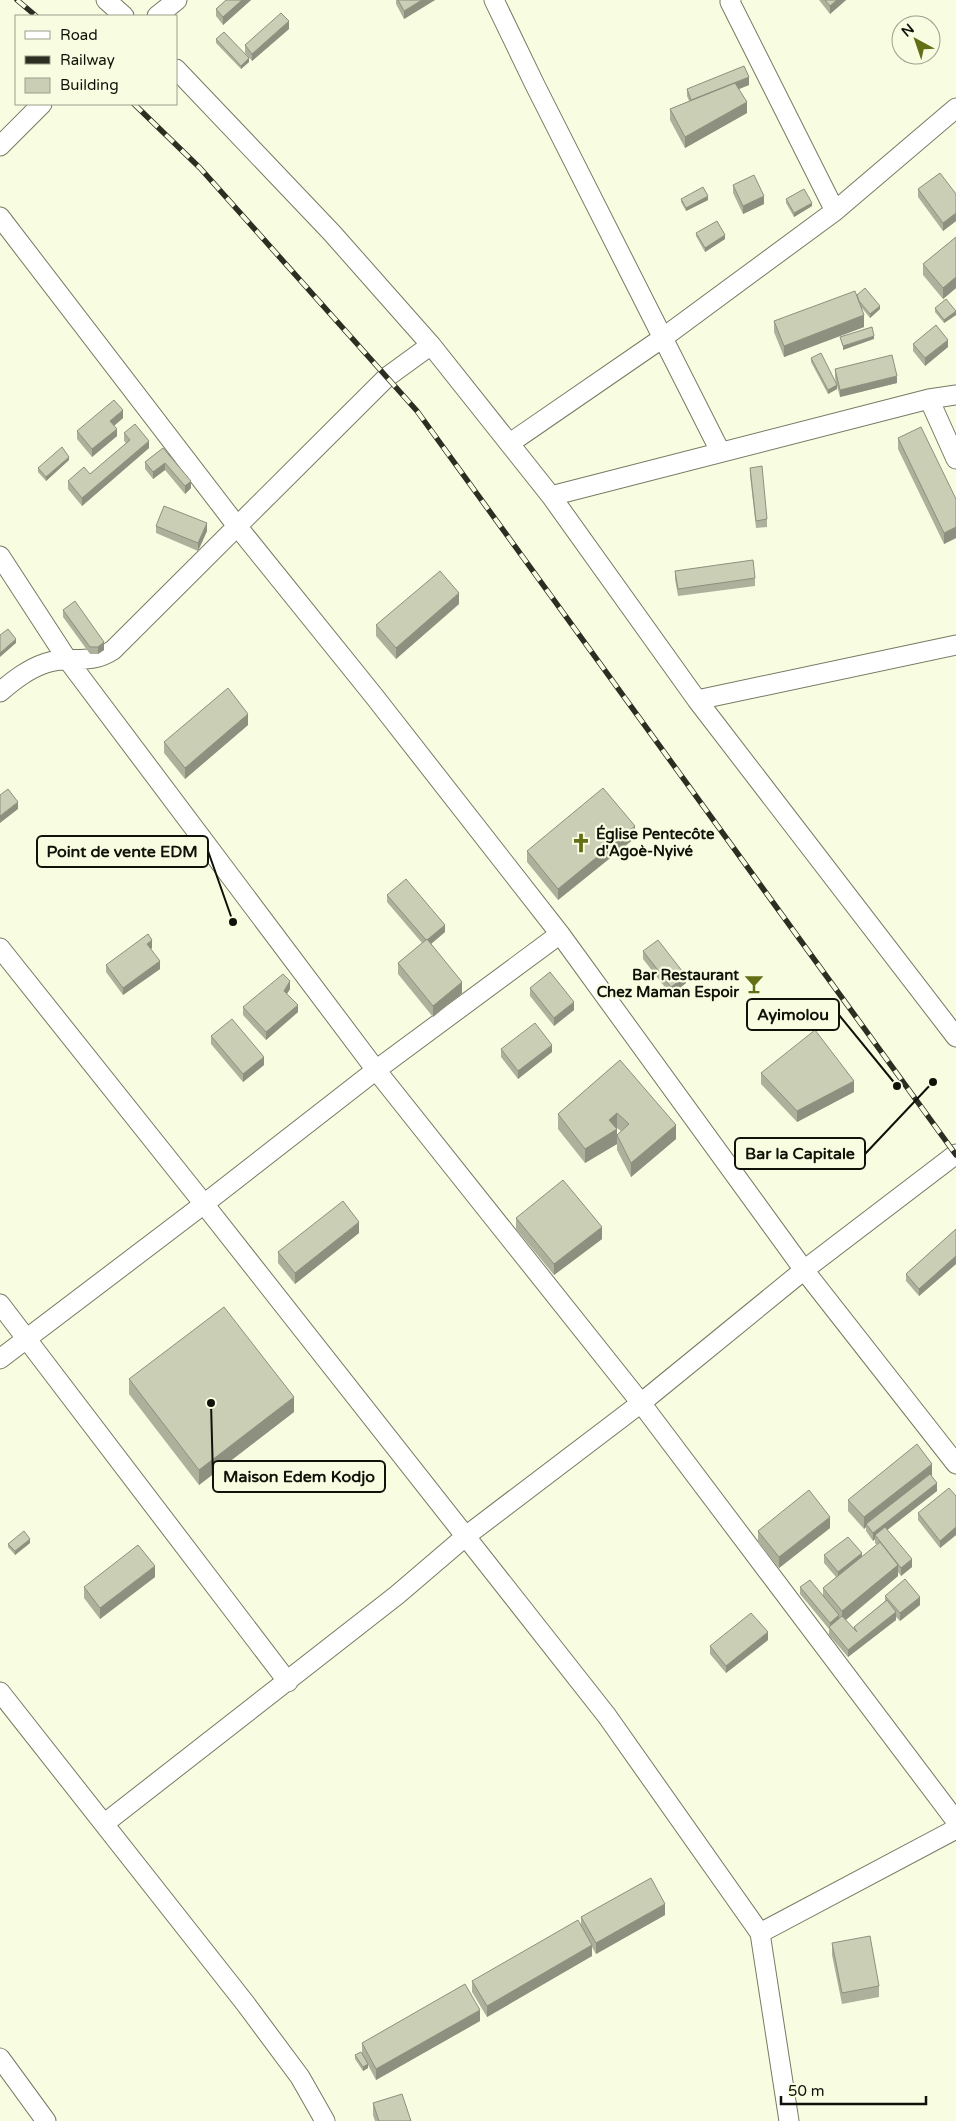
<svg xmlns="http://www.w3.org/2000/svg" width="956" height="2121" font-family="'Varela Round',sans-serif">
	<style>
		.lines { fill: none; stroke-linecap: round; stroke-linejoin: round }
		.street-casing { stroke: #767a62; stroke-width: 21 }
		.street { stroke: #fff; stroke-width: 19 }
		.rail-casing { stroke: #2c2e22; stroke-width: 5.5 }
		.rail { stroke: #f8fde2; stroke-width: 4; stroke-dasharray: 11; stroke-linecap: butt }
		.wall { fill: #adb19b; fill-rule: evenodd }
		.shaded-wall { fill: #8d907e }
		.building { fill: #c9ceb4; stroke: #8d907e }
		.labels { text-anchor: middle; dominant-baseline: central; stroke-width: 4.5; stroke-linejoin: round; paint-order: stroke }
		.poi-label { font-size: 15px; font-weight: bold; fill: #101108; stroke: #f8fde2; text-anchor: start }
		.leader { fill: none; stroke: #101108; stroke-width: 2 }
		.callout-dot { fill: #101108; stroke: #f8fde2; stroke-width: 2 }
		.callout { fill: #f8fde2; stroke: #101108; stroke-width: 2 }
		.callout-label { font-size: 16px; text-anchor: middle; font-weight: bold; fill: #101108 }
	</style>
	<rect width="100%" height="100%" fill="#f8fde2"/>
	<g class="lines">
		<defs>
			<path id="street" d="M106,0L124,16
				M494,0L535,85L720,451
				M731,0L730,2L835,211
				M157,16L177,0
				M176,69L332,233L431,345L551,496L697,700L956,1037
				M0,146L42,104
				M0,217L237,526L374,696L560,934L804,1270L956,1464
				M929,399L956,459
				M510,443L664,337L835,211L956,108
				M551,496L929,399L956,395
				M0,556L67,659L376,1070L641,1403L956,1821
				M0,692C14,680 28,669 46,663C71,655 89,666 113,650L387,377L431,345
				M697,700L956,645
				M0,948L204,1204L607,1716L760,1933L956,1829
				M0,1304L288,1682
				M0,1359L204,1204L376,1070L560,934
				M0,1692L245,2003L300,2077L325,2121
				M105,1823L397,1595L466,1536L641,1403L804,1270L956,1154
				M760,1933L789,2121
				M0,2058L46,2121"/>
		</defs>
		<use href="#street" class="street-casing"/>
		<use href="#street" class="street"/>
		<defs>
			<path id="rail" d="M17,0L36,16
				M134,104L200,168L417,411L956,1155"/>
		</defs>
		<use href="#rail" class="rail-casing"/>
		<use href="#rail" class="rail"/>
	</g>
	<path class="wall" d="M226,0H251L223,25L216,16V9Z
		M396,0H435L404,19L396,4Z
		M819,0H846L830,14Z
		M289,29L252,61L245,53V45Z
		M216,39L249,62L241,69L216,43Z
		M749,85L739,89L747,113L685,148L670,120V109L689,101L687,96V89Z
		M733,185L764,204L743,214L733,193Z
		M918,189L956,194V221L943,231L918,197Z
		M681,199L708,200L686,211L681,202Z
		M786,199L812,206L794,217L786,203Z
		M696,233L725,239L705,252L696,236Z
		M956,237V288L943,299L923,275V264Z
		M857,295L880,309L870,318L862,308L864,327L784,357L774,332V321Z
		M935,308L956,315L944,323L935,312Z
		M913,344L948,347L925,366L913,351Z
		M811,358L836,384L835,377V369L897,383L840,397L837,386V389L828,394L811,362Z
		M123,418L114,426L117,436L92,457L77,439V431Z
		M124,433L149,448L82,506L68,489V481L90,474L126,443L124,441Z
		M898,438L956,499V538L944,544L898,449Z
		M163,448L191,488L185,494L165,470L153,479L145,469V462Z
		M69,460L46,481L38,472V468Z
		M750,468L767,519V527L756,528L750,475Z
		M156,526L207,531L198,551L156,533Z
		M675,571L755,578V586L678,596L675,579Z
		M459,604L396,659L376,636V625Z
		M63,610L104,650L98,654H90L63,617Z
		M248,725L185,779L164,753V742Z
		M635,838L558,900L527,862V851Z
		M387,895L445,932L431,944L462,993L433,1017L398,974V963L422,943L387,902Z
		M152,948L151,949L160,969L123,995L106,972V965Z
		M643,951L686,983L671,995L643,959Z
		M530,988L574,1010L554,1026L530,996Z
		M290,989L287,994L298,1012L266,1040L243,1015V1007Z
		M211,1036L264,1065L243,1082L211,1044Z
		M501,1049L552,1052L518,1079L501,1057Z
		M620,1060L676,1139L631,1177L617,1150V1144L585,1163L558,1129V1114ZM616,1128H617L621,1131L617,1135Z
		M761,1073L854,1092L797,1122L761,1084Z
		M516,1218L602,1239L554,1275L516,1229Z
		M956,1229V1264L919,1296L906,1281V1274Z
		M359,1233L295,1284L278,1263V1252Z
		M129,1379L294,1412L199,1485L129,1394Z
		M932,1475L931,1476L937,1491L887,1530L912,1567L901,1576L898,1572V1576L846,1620L854,1629V1627L885,1601V1596L920,1605L900,1621L896,1617V1620L848,1657L829,1635V1629L800,1594V1587L823,1596V1588L836,1577L824,1563V1555L862,1557L877,1545L875,1543V1539L873,1541L866,1531V1527L864,1529L848,1511V1500Z
		M956,1496V1535L940,1548L918,1520V1513Z
		M830,1528L779,1568L758,1542V1531Z
		M30,1543L15,1555L8,1547V1544Z
		M155,1577L100,1619L84,1598V1587Z
		M768,1640L726,1673L710,1654V1646Z
		M665,1915L596,1954L592,1947V1956L487,2017L472,1992V1981L581,1926V1917Z
		M832,1943L879,1986V1997L842,2004L832,1955Z
		M480,2021L376,2080L368,2065V2068L363,2071L355,2059V2055L362,2053V2043Z
		M373,2103L411,2121H375L373,2115Z"/>
	<path class="shaded-wall" d="M242,0H251L223,25V17Z
		M422,0H435L404,19V11Z
		M837,0H846L830,14V6Z
		M289,21V29L252,61V54Z
		M249,58V62L241,69V66Z
		M749,77V85L691,108V100Z
		M747,102V113L685,148V137Z
		M708,196V200L686,211V208Z
		M764,196V204L743,214V206Z
		M812,203V206L794,217V213Z
		M956,213V221L943,231V223Z
		M725,235V239L705,252V248Z
		M956,277V288L943,299V288Z
		M880,306V309L870,318V314Z
		M956,311V315L944,323V320Z
		M864,315V327L784,357V346Z
		M874,336V339L843,350V346Z
		M948,340V347L925,366V358Z
		M897,376V383L840,397V390Z
		M837,385V389L828,394V390Z
		M123,410V418L110,429V421Z
		M117,429V436L92,457V449Z
		M149,441V448L82,506V498Z
		M69,457V460L46,481V477Z
		M165,463V470L153,479V472Z
		M191,481V488L185,494V486Z
		M207,523V531L198,551V543Z
		M956,527V538L944,544V533Z
		M459,593V604L396,659V648Z
		M16,639V643L0,657V653Z
		M104,642V650L98,654V647Z
		M248,714V725L185,779V768Z
		M18,802V809L0,823V816Z
		M635,826V838L558,900V889Z
		M445,925V932L426,948V941Z
		M152,940V948L147,952V944Z
		M160,961V969L123,995V988Z
		M686,976V983L671,995V987Z
		M290,981V989L284,998V991Z
		M462,982V993L433,1017V1006Z
		M574,1002V1010L554,1026V1018Z
		M298,1005V1012L266,1040V1032Z
		M552,1045V1052L518,1079V1071Z
		M264,1057V1065L243,1082V1074Z
		M854,1081V1092L797,1122V1111Z
		M617,1113V1128L612,1132L617,1129V1144L585,1163V1149L609,1120Z
		M676,1125V1139L631,1177V1163Z
		M359,1222V1233L295,1284V1273Z
		M602,1227V1239L554,1275V1264Z
		M956,1256V1264L919,1296V1289Z
		M294,1397V1412L199,1485V1470Z
		M932,1464V1475L868,1526L866,1524V1527L864,1529V1517Z
		M937,1483V1491L877,1538L875,1535V1539L873,1541V1533Z
		M830,1517V1528L779,1568V1557Z
		M956,1527V1535L940,1548V1541Z
		M30,1539V1543L15,1555V1551Z
		M862,1553V1561L838,1580V1572Z
		M912,1559V1567L901,1576V1568Z
		M898,1565V1576L842,1623V1611Z
		M155,1566V1577L100,1619V1608Z
		M920,1597V1605L900,1621V1613Z
		M896,1612V1620L848,1657V1650Z
		M839,1615V1623L830,1628V1623Z
		M768,1632V1640L726,1673V1666Z
		M665,1904V1915L596,1954V1943Z
		M592,1945V1956L487,2017V2006Z
		M480,2010V2021L376,2080V2069Z
		M368,2064V2068L363,2071V2067Z"/>
	<path class="building" d="M226,0H242L223,17L216,9Z
		M398,0H422L404,11Z
		M825,0H837L830,6Z
		M281,13L289,21L252,54L245,45Z
		M224,32L249,58L241,66L216,39Z
		M744,66L749,77L691,100L687,89Z
		M735,83L747,102L685,137L670,109Z
		M940,173L956,194V213L943,223L918,189Z
		M754,175L764,196L743,206L733,185Z
		M703,187L708,196L686,208L681,199Z
		M804,189L812,203L794,213L786,199Z
		M717,221L725,235L705,248L696,233Z
		M956,237V277L943,288L923,264Z
		M865,288L880,306L870,314L859,301L857,295Z
		M855,291L864,315L784,346L774,321Z
		M946,299L956,311L944,320L935,308Z
		M936,325L948,340L925,358L913,344Z
		M872,327L874,336L843,346L840,337Z
		M821,353L837,385L828,390L811,358Z
		M892,355L897,376L840,390L835,369Z
		M114,400L123,410L110,421L117,429L92,449L77,431Z
		M135,424L149,441L82,498L68,481L84,467L90,474L130,440L124,433Z
		M921,427L956,499V527L944,533L898,438Z
		M62,447L69,457L46,477L38,468Z
		M163,448L191,481L185,486L165,463L153,472L145,462Z
		M762,466L767,519L756,521L750,468Z
		M164,506L207,523L198,543L156,526Z
		M753,560L755,578L678,589L675,571Z
		M440,571L459,593L396,648L376,625Z
		M75,601L104,642L98,647H90L63,610Z
		M8,629L16,639L0,653V635Z
		M228,688L248,714L185,768L164,742Z
		M603,788L635,826L558,889L527,851Z
		M8,789L18,802L0,816V795Z
		M406,879L445,925L427,940V939L426,940L387,895Z
		M148,934L152,940L147,944L160,961L123,988L106,965Z
		M427,939L462,982L433,1006L398,963Z
		M658,940L686,976L671,987L643,951Z
		M550,972L574,1002L554,1018L530,988Z
		M283,974L290,981L284,991L298,1005L266,1032L243,1007Z
		M232,1019L264,1057L243,1074L211,1036Z
		M535,1023L552,1045L518,1071L501,1049Z
		M815,1030L854,1081L797,1111L761,1073Z
		M620,1060L676,1125L631,1163L617,1135L629,1124L617,1113L609,1120L617,1129L585,1149L558,1114Z
		M563,1180L602,1227L554,1264L516,1218Z
		M343,1201L359,1222L295,1273L278,1252Z
		M956,1229V1256L919,1289L906,1274Z
		M224,1307L294,1397L199,1470L129,1379Z
		M917,1444L932,1464L864,1517L848,1500Z
		M930,1474L937,1483L873,1533L866,1524Z
		M949,1488L956,1496V1527L940,1541L918,1513Z
		M809,1490L830,1517L779,1557L758,1531Z
		M885,1527L912,1559L901,1568L875,1535Z
		M24,1531L30,1539L15,1551L8,1544Z
		M848,1537L862,1553L838,1572L824,1555Z
		M880,1542L898,1565L842,1611L823,1588Z
		M138,1545L155,1566L100,1608L84,1587Z
		M905,1579L920,1597L900,1613L885,1596Z
		M810,1580L839,1615L830,1623L800,1587Z
		M887,1600L896,1612L848,1650L829,1627L842,1616L857,1632L854,1627Z
		M751,1613L768,1632L726,1666L710,1646Z
		M651,1878L665,1904L596,1943L581,1917Z
		M578,1920L592,1945L487,2006L472,1981Z
		M870,1936L879,1986L842,1993L832,1943Z
		M465,1984L480,2010L376,2069L362,2043Z
		M361,2052L368,2064L363,2067L355,2055Z
		M402,2094L411,2121H379L373,2103Z"/>
	<defs>
		<symbol id="church-bare" viewBox="-9 -9 18 18"><path d="M-1.2-6h2.4v3.5h3.3v2.4h-3.3V6h-2.4V-.1h-3.3v-2.4h3.3Z" fill="#636e15" stroke="#f8fde2" stroke-width="2.5" paint-order="stroke"/></symbol>
		<symbol id="bar-bare" viewBox="-9 -9 18 18"><path d="M-6-5H6L.8 .8V4.5H3.5V6h-7V4.5H-.8V.8Z" fill="#636e15" stroke="#f8fde2" stroke-width="2.5" paint-order="stroke"/></symbol>
	</defs>
	<g fill-rule="evenodd">
		<use href="#church-bare" x="567" y="829" width="28" height="28"/>
		<use href="#bar-bare" x="740" y="970" width="28" height="28"/>
	</g>
	<g class="labels">
		<g class="poi-label">
			<text x="596" y="834">Église Pentecôte<tspan x="596" dy="17">d'Agoè-Nyivé</tspan></text>
			<text x="739" y="975" text-anchor="end">Bar Restaurant<tspan x="739" dy="17">Chez Maman Espoir</tspan></text>
		</g>
	</g>
	<path class="leader" d="M233 922L208 851M897 1086L839 1015M933 1082L865 1154M211 1403L213 1477"/>
	<g class="callout-dot">
		<circle cx="233" cy="922" r="5"/>
		<circle cx="897" cy="1086" r="5"/>
		<circle cx="933" cy="1082" r="5"/>
		<circle cx="211" cy="1403" r="5"/>
	</g>
	<g class="callout">
		<rect x="37" y="836" width="171" height="31" rx="5"/>
		<rect x="747" y="999" width="92" height="31" rx="5"/>
		<rect x="735" y="1138" width="130" height="31" rx="5"/>
		<rect x="213" y="1461" width="172" height="31" rx="5"/>
	</g>
	<g class="callout-label">
		<text x="122" y="857">Point de vente EDM</text>
		<text x="793" y="1020">Ayimolou</text>
		<text x="800" y="1159">Bar la Capitale</text>
		<text x="299" y="1482">Maison Edem Kodjo</text>
	</g>
	<rect x="15" y="15" width="162" height="90" fill="#f8fde2" stroke="#9b9f8b"/>
	<rect x="25" y="31" width="25" height="8" fill="#ffffff" stroke="#9b9f8b"/>
	<text x="60" y="40" font-size="15" fill="#101108">Road</text>
	<rect x="25" y="56" width="25" height="8" fill="#2c2e22" stroke="#9b9f8b"/>
	<text x="60" y="65" font-size="15" fill="#101108">Railway</text>
	<rect x="25" y="78" width="25" height="15" fill="#c9ceb4" stroke="#9b9f8b"/>
	<text x="60" y="90" font-size="15" fill="#101108">Building</text>
	<g transform="translate(916 40) rotate(320)"><circle r="24" fill="#f8fde2" stroke="#9b9f8b"/>
	<path d="M0-4L9 19L0 12L-9 19Z" fill="#636e15"/>
	<text y="-8" font-size="14" font-weight="bold" text-anchor="middle" fill="#101108">N</text>
	</g>
	<path d="M781 2096v8h145v-8" fill="none" stroke="#101108" stroke-width="2.5"/>
	<text x="788" y="2096" font-size="15" fill="#101108" stroke="#f8fde2" stroke-width="4" paint-order="stroke">50 m</text>
</svg>
